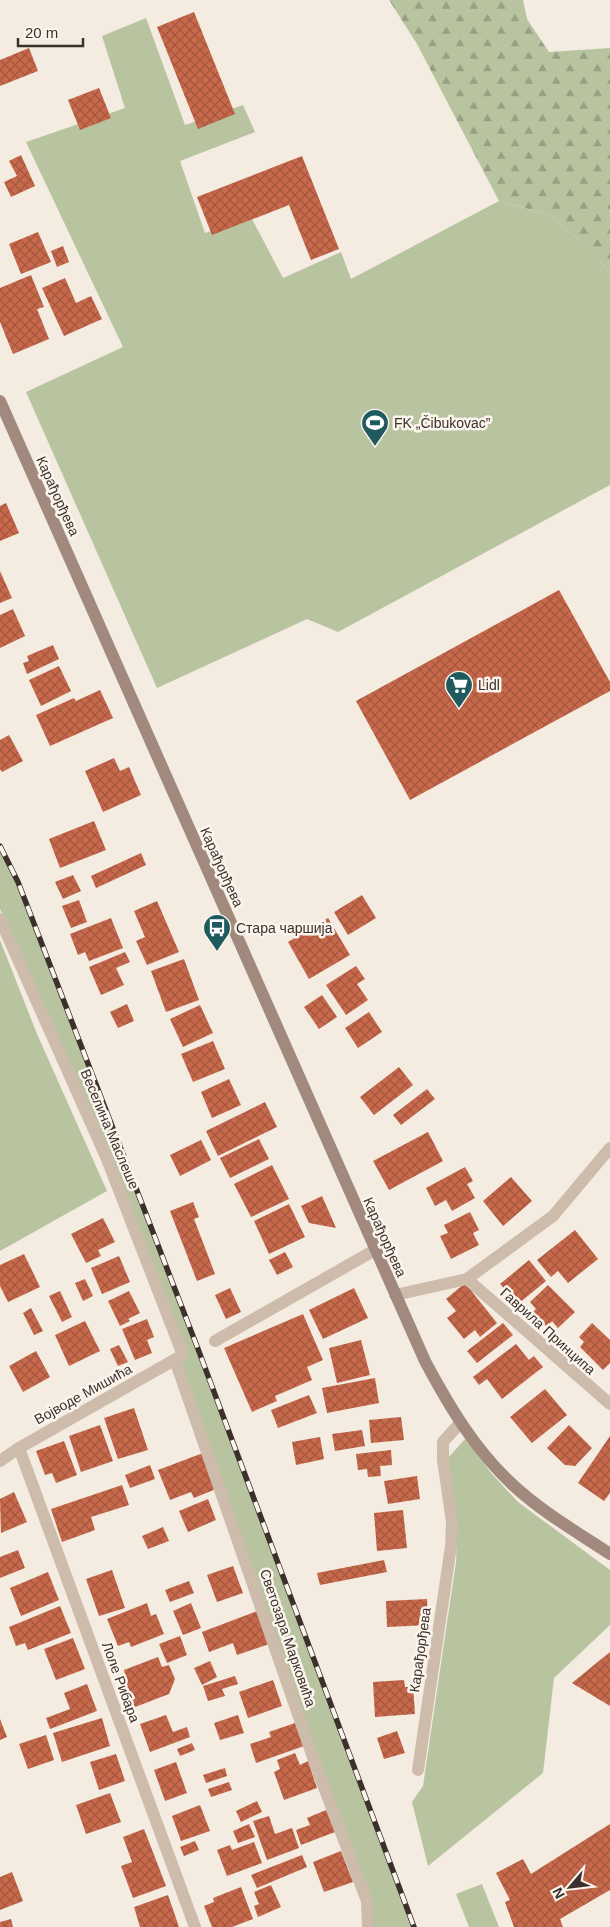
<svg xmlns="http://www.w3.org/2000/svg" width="610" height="1927" font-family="Helvetica,sans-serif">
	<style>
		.green { fill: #b8c4a0 }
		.forest { fill: url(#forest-firs) }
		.building { fill: url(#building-cross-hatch) }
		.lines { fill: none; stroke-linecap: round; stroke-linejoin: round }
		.street { stroke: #cdbbac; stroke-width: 12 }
		.secondary { stroke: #a18a7d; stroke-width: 12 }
		.rail-casing { stroke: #3b302b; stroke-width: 5.5 }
		.rail { stroke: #fbf5ee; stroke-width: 4; stroke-dasharray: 11; stroke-linecap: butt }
		.labels { text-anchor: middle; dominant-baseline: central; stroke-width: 5; stroke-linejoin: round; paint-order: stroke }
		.poi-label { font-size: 14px; fill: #3b302b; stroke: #fbf5ee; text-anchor: start }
		.street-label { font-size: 14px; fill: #3b302b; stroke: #fbf5ee }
	</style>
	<defs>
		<pattern id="forest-firs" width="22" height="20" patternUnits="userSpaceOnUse" patternTransform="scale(1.25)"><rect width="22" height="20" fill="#b8c4a0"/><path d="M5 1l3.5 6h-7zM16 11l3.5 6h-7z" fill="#97a083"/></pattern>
		<pattern id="building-cross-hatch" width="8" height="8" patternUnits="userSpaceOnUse" patternTransform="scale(1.25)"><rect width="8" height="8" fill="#c8694b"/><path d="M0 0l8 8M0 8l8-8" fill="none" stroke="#a4573f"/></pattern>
	</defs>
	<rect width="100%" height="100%" fill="#f4ebe1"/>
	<path class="green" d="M146,18L185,125L243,105L255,132L180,161L205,233L251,217L283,278L341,252L351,279L499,201L549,215L588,247L610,273V485L338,632L307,619L157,688L26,392L123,347L26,142L125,108L102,36Z
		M0,846L18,882L414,1927H363L362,1893L175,1360L183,1355L107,1159L0,909Z
		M0,940L37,1034L107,1191L0,1251Z
		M465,1439L491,1473L518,1502L610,1570V1625L554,1678L543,1773L428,1866L412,1802L423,1786L456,1562L457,1538L448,1458Z
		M482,1884L499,1927H469L456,1894Z"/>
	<path class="forest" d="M389,0H523L527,19L549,52L610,48V273L588,247L549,215L499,201L417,44Z"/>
	<path class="building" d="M194,12L235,114L198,129L157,27Z
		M29,48L38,71L0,86V60Z
		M99,88L111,118L80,130L68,100Z
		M21,155L35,186L11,197L4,182L17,176L9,161Z
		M302,156L339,249L311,260L289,205L212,235L197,197Z
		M38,232L51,262L21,274L9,244Z
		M63,246L69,262L57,267L51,251Z
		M31,275L44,307L37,309L49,339L13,354L0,322V288Z
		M65,278L76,303L91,296L102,319L64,336L42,288Z
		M6,503L19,533L0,541V506Z
		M0,571L12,598L0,603Z
		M559,590L610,682V691L410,800L356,701Z
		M13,609L25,636L0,648V615Z
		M53,645L59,659L27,674L23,663L29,661L27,656Z
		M59,666L71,691L41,706L29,680Z
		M100,690L113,718L50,746L36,715L74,698L76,701Z
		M9,735L23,761L2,772L0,769V740Z
		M114,758L120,771L129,767L141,795L103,812L85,771Z
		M94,821L106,850L60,868L49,839Z
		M141,853L146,865L96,888L91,876Z
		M73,875L81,891L63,899L55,882Z
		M362,895L376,918L348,935L334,912Z
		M79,900L87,922L71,928L62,906Z
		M157,901L179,952L147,965L136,941L145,937L134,911Z
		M111,918L123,948L89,961L85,952L78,955L70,934Z
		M328,918L350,955L309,979L288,942Z
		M125,952L130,962L116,968L124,985L101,995L89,967Z
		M184,959L199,1000L166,1012L151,971Z
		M356,966L365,979L357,984L368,1000L346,1015L326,985Z
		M322,995L337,1017L319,1029L304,1007Z
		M127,1004L134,1021L118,1028L110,1012Z
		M200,1005L213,1033L183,1047L170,1019Z
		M369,1012L382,1032L358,1048L345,1028Z
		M213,1041L225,1069L193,1082L181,1054Z
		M399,1067L413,1085L374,1115L360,1097Z
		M229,1079L241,1105L212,1118L201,1092Z
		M427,1089L435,1099L401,1125L393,1115Z
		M265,1102L277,1127L218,1156L206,1131Z
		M428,1132L443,1161L389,1190L373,1161Z
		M259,1139L269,1159L230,1178L220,1158Z
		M201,1140L211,1160L180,1176L170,1155Z
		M272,1165L289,1199L251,1217L234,1184Z
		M465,1167L473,1181L467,1184L475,1198L452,1211L446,1200L435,1206L426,1188Z
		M511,1177L532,1201L503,1226L483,1201Z
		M322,1196L336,1228L309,1223L301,1206Z
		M193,1202L199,1217L194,1219L215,1274L197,1281L170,1211Z
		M289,1204L305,1237L269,1254L254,1221Z
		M470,1212L479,1230L473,1233L479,1245L451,1259L440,1236L448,1233L444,1225Z
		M103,1218L115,1242L98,1250L101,1256L86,1263L71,1234Z
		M575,1230L598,1259L568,1283L558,1271L551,1277L537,1260Z
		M285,1252L293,1267L277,1275L269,1260Z
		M24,1254L40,1287L8,1302L0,1286V1265Z
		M119,1256L130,1282L102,1294L91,1268Z
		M529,1260L546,1281L518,1304L500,1284Z
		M85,1279L93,1296L83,1301L75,1283Z
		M465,1283L497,1323L480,1337L475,1330L464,1339L447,1318L456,1311L446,1299Z
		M548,1285L575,1312L558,1328L552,1321L547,1327L533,1312L536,1309L530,1302Z
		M230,1288L241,1312L226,1319L215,1295Z
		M354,1288L368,1318L323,1339L309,1310Z
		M60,1291L72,1317L62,1322L49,1296Z
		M129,1291L140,1313L128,1319L130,1321L120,1326L108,1301Z
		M31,1308L43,1331L34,1335L23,1313Z
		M303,1314L323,1360L307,1367L312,1380L275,1396L277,1401L252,1412L224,1348Z
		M147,1319L154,1337L147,1340L152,1353L135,1360L122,1329Z
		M85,1321L100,1351L69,1366L55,1335Z
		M503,1323L513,1335L477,1363L467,1351Z
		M592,1323L610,1340V1363L603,1370L580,1347L584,1342L579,1337Z
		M361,1340L370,1375L337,1383L329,1348Z
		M516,1344L529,1360L534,1356L543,1367L502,1399L487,1379L479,1385L473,1377Z
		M119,1345L128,1362L118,1366L110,1349Z
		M36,1351L50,1377L23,1392L9,1366Z
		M375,1378L379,1403L327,1413L322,1388Z
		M545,1389L567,1415L532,1443L510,1417Z
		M309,1395L317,1413L278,1428L271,1410Z
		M134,1408L148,1450L118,1459L104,1418Z
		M401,1417L404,1440L371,1443L369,1420Z
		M100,1425L113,1461L81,1472L69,1436Z
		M569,1425L592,1448L575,1466L565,1465L547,1448Z
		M362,1430L365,1446L335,1451L332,1434Z
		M610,1436V1493L604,1501L578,1483Z
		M320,1437L324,1459L296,1465L292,1442Z
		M64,1441L77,1475L56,1483L52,1473L45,1475L36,1451Z
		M391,1450L392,1465L380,1466L381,1476L368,1477L367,1469L358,1470L356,1454Z
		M203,1453L216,1489L194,1498L191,1492L170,1500L158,1470Z
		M150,1465L155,1479L130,1488L125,1475Z
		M417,1476L420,1499L388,1504L384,1481Z
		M122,1485L129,1505L91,1517L95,1530L62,1542L51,1509Z
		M14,1492L27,1522L1,1533L0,1499Z
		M208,1499L216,1520L188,1532L179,1511Z
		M403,1510L407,1548L377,1551L374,1513Z
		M163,1527L169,1541L148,1549L142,1536Z
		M18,1550L25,1568L0,1578V1557Z
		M384,1560L387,1572L320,1585L317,1573Z
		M233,1566L243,1593L217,1602L207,1575Z
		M112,1570L125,1608L99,1616L86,1579Z
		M48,1572L59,1600L21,1616L10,1588Z
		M189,1581L194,1593L170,1602L165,1590Z
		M427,1599L428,1625L387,1627L386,1601Z
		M147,1603L151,1616L156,1614L164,1634L131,1647L129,1642L118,1646L107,1619Z
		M191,1603L201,1628L183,1635L173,1611Z
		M60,1606L71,1633L28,1650L25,1643L16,1646L9,1627Z
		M257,1611L269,1644L237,1655L233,1643L209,1652L202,1632Z
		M180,1636L187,1655L167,1663L159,1644Z
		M73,1638L85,1669L56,1680L44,1649Z
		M610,1652V1706L572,1683Z
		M158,1657L162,1667L169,1665L175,1679L169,1694L130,1709L118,1678L125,1675L124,1670Z
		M210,1661L217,1677L202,1685L194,1668Z
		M235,1676L238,1684L222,1689L225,1696L208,1701L203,1686Z
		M273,1680L282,1706L248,1718L239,1692Z
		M404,1680L405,1687H413L415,1714L375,1717L373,1682Z
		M87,1684L97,1711L50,1729L46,1718L70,1709L64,1693Z
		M166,1715L173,1732L187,1727L190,1737L150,1752L140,1724Z
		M238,1715L244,1733L220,1740L214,1723Z
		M102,1718L110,1746L62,1762L53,1733Z
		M0,1719L7,1737L0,1740Z
		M295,1723L304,1746L256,1763L250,1744L271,1737L269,1732Z
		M397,1731L405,1753L384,1759L377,1738Z
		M46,1735L54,1760L28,1769L19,1744Z
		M192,1743L195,1750L180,1756L177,1749Z
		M295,1753L300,1765L308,1761L317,1788L284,1800L274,1772L280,1769L277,1760Z
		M116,1754L125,1781L99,1790L90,1762Z
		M176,1762L187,1793L165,1801L154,1770Z
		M225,1768L227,1776L206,1783L203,1775Z
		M229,1782L232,1790L211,1797L208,1789Z
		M110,1793L121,1822L86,1834L76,1805Z
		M257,1801L262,1812L241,1822L236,1811Z
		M200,1805L210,1831L181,1841L172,1816Z
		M326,1810L335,1832L301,1845L296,1830L310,1825L307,1818Z
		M269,1816L275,1834L292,1828L299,1848L267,1860L253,1821Z
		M249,1824L255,1837L238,1843L233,1831Z
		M610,1824V1890L560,1919L563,1927H514L505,1902L510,1900L496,1873L523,1859L531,1874Z
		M144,1829L166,1886L133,1898L121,1866L132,1862L123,1837Z
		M195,1841L199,1850L184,1856L180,1847Z
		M254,1842L262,1863L227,1876L217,1850L230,1845L232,1850Z
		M341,1851L353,1882L324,1892L313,1862Z
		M302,1855L307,1867L257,1888L251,1875Z
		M12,1872L23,1901L0,1910V1877Z
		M271,1885L281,1907L258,1917L254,1906L259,1904L254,1892Z
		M241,1887L253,1919L232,1927H212L204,1906L214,1902L213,1898Z
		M168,1895L179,1927H140L134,1907Z
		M11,1919L13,1927H0V1922Z"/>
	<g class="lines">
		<path class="street" d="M0,919L107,1159L183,1355L19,1448L0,1461
			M467,1279L610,1404
			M395,1295L467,1279L553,1216L610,1148
			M215,1341L375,1250
			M175,1360L316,1766L367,1901L368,1927
			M19,1448L195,1927
			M418,1770L451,1546L452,1522L443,1460V1442L460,1423"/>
		<path class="secondary" d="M0,401L425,1361C449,1406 475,1450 513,1485C542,1512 577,1532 610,1554"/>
		<defs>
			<path id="rail" d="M0,846L18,882L198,1349L414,1927"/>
		</defs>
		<use href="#rail" class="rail-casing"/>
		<use href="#rail" class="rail"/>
	</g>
	<defs>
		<symbol id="stadium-pin" viewBox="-11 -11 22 30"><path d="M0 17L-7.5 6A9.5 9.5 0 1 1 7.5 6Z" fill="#1f5a5e" stroke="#fbf5ee"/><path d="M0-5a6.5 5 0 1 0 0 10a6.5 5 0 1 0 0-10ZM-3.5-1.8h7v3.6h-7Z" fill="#fff"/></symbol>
		<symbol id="supermarket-pin" viewBox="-11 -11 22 30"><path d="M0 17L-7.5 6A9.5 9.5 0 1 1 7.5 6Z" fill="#1f5a5e" stroke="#fbf5ee"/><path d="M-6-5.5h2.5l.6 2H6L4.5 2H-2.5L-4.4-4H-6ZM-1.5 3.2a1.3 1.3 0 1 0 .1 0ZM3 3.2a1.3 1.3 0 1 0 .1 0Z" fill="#fff"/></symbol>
		<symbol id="bus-pin" viewBox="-11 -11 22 30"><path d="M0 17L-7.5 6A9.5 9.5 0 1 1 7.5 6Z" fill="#1f5a5e" stroke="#fbf5ee"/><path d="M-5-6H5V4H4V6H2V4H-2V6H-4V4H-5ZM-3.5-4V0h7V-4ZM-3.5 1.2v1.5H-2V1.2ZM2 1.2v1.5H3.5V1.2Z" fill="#fff"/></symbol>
	</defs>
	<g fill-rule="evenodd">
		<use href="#stadium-pin" x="359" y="407" width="32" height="43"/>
		<use href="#supermarket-pin" x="443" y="669" width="32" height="43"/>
		<use href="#bus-pin" x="201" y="912" width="32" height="43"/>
	</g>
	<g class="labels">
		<g class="poi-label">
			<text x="394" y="423">FK „Čibukovac”</text>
			<text x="478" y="685">Lidl</text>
			<text x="236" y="928">Стара чаршија</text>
		</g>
		<g class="street-label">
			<text transform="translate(58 496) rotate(66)">Карађорђева</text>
			<text transform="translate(222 867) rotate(66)">Карађорђева</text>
			<text transform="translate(110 1129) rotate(67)">Веселина Маслеше</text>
			<text transform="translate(385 1237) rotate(66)">Карађорђева</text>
			<text transform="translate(548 1331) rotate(42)">Гаврила Принципа</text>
			<text transform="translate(83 1394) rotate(-29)">Војводе Мишића</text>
			<text transform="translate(288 1638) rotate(71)">Светозара Марковића</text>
			<text transform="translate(420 1650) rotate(-82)">Карађорђева</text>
			<text transform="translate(121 1682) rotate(70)">Лоле Рибара</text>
		</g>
	</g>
	<g transform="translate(570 1887) rotate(242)" stroke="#fbf5ee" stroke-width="4" paint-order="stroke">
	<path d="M0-4L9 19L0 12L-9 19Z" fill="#3b302b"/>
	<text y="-8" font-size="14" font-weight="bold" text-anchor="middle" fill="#3b302b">N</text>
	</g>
	<path d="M18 38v8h65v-8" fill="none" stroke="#3b302b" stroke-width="2.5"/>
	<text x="25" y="38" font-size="15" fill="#3b302b" stroke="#fbf5ee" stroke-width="4" paint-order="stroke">20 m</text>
</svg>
